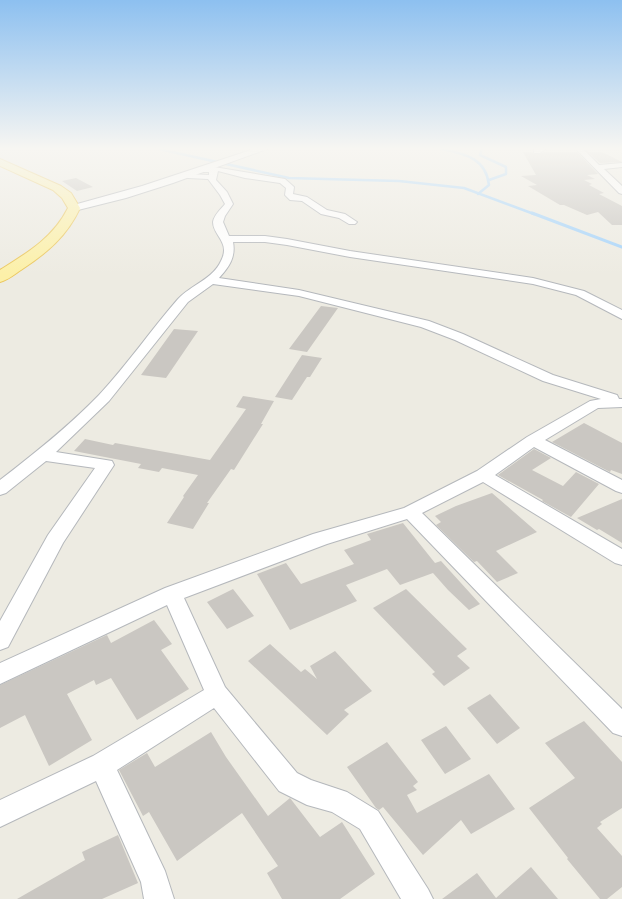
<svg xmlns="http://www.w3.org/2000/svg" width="622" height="899" font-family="Cabin,sans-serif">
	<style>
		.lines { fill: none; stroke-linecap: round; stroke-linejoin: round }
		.stream-far1 { stroke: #a4d3fb; stroke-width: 2.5 }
		.stream { stroke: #a4d3fb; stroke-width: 3 }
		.building { fill: #cac7c2 }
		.minor-casing { stroke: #b5b8bc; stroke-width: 2 }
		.tertiary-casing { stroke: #b5b8bc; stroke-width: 2 }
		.primary-casing { stroke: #ebc75d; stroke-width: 2 }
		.minor { fill: #fff; fill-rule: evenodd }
		.tertiary { fill: #fff; fill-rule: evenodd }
		.primary { fill: #fcf0a8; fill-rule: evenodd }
	</style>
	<rect width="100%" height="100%" fill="#edebe2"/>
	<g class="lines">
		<path class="stream-far1" d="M159,149L289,178L399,181L464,188L534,214
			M442,149C465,154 486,158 489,185L478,194
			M482,149L480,155L506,167V174L489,180"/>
		<path class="stream" d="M532,213L622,247"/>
	</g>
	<path class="building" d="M523,152H532L534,154H540L544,152H577L598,174L587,175L595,179L584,180L592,184L589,185L604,193L599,194L622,206V225H612L598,212L587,215L564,205H560L528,186L537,185L521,176L536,175Z
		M588,152H602L622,162L600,163Z
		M76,178L93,187L77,191L62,181Z
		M321,306L338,308L307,352L289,349Z
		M174,329L198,331L166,378L141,375Z
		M302,355L322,358L310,377H307L292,400L275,397Z
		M243,396L274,401L261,424H263L234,470L231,469L207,503H209L193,529L167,523L184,497L183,496L198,475L162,468L159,472L138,468L141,464L74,451L85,439L113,445L115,443L210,460L246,409L236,407Z
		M584,423L622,443V474L611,470L610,472L552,442Z
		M534,449L551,458L532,470L563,486L576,472L599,484L571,517L542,501L543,500L498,475Z
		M492,493L537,532L496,551L518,573L497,582L477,561L474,562L436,525L441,522L435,516L456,506Z
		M622,499V543L599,529L597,530L577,518Z
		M403,523L435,563L441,561L480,604L469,610L448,590L433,573L400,585L387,569L346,585L357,601L290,630L257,574L286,563L301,584L354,564L344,550L371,540L367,534Z
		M233,589L254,616L227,629L207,602Z
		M406,589L467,649L457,656L470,668L444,686L432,674L435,672L373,608Z
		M154,620L172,644L161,650L189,689L137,720L111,678L96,685L94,680L67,694L92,740L49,766L25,715L0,728V685L107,635L111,643Z
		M270,644L301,672L305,669L317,679L310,666L335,651L372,691L344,710L349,714L327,735L248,661Z
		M490,694L520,728L497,744L467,708Z
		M584,721L622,762V808L600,822L602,824L597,828L622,856V887L607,899H600L567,859L568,858L529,808L575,778L545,743Z
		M446,726L471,759L445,774L421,740Z
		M211,732L226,757L268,816L290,798L320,837L342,822L375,874L340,899H282L267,873L278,866L242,813L177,861L149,812L143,816L119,770L147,753L155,767Z
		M387,742L418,782L413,786L417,790L407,795L417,813L489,774L515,809L471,834L461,820L423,855L383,807L379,810L376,808L347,767Z
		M118,835L138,883L102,899H17L85,860L82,852Z
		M531,867L558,899H442L477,873L496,898Z"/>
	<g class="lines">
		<defs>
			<path id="minor" d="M534,149H545L540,153H534Z
				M576,149H583L599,165L622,163V167L604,169L622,186V194L619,193Z
				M208,166L285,179L294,187L293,194L307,197L327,210L345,214L357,222L355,224H349L339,218L321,214L302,201L290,200L285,195L286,188L280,183L245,178L218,171L216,180L227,192L233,204L225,216L223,222L229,236H265L287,239L350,251L533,278L584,291L622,310V319L576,295L533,284L350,257L287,245L265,242H233C236,257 229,267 219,278L299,290L429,321L463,334L553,375L617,395L619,399H622V407L598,408L545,440L622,480V493L616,491L534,447L495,475L622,549V565L615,563L483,482L422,513L622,709V736L613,733L407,519L327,544L184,598L225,687L297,773L311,780L347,792L378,811L428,889L433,899H401L360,829L332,812L307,805L279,791L214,708L117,770L165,871L174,899H144L141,882L96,781L0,827V800L93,756L204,690L167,605L0,684V663L165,588L313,534L404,508L477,471L527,437L590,401L601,399L543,381L455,340L421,327L299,296L213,284L188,302L109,401L56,452L106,460L112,461L114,465L63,543L8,647L0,650V621L48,535L95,468L46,461L6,493L0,495V480C34,454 69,426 99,395C127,365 151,330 178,299C191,285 213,279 221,261C231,242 213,236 213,222C214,215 221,209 225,204L220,195L208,179L188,178L184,176L188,174L209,175V172H203L202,170Z"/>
			<path id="tertiary" d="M254,149H267L173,183L126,198L74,211L68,208L70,206L142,186Z"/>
			<path id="primary" d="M0,159L61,186L71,193L80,208C67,236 47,253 21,270C15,274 8,280 0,282V270C27,253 53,238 68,208L62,198L53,190L0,166Z"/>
		</defs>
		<use href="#minor" class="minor-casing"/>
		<use href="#tertiary" class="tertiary-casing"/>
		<use href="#primary" class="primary-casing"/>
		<use href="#minor" class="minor"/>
		<use href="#tertiary" class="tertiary"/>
		<use href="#primary" class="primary"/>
	</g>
	<linearGradient id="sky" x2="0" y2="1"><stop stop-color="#8dc0f0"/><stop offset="0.54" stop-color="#f7f6f2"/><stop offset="1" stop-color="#f7f6f2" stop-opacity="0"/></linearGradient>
	<rect width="622" height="275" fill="url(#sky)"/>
</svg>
